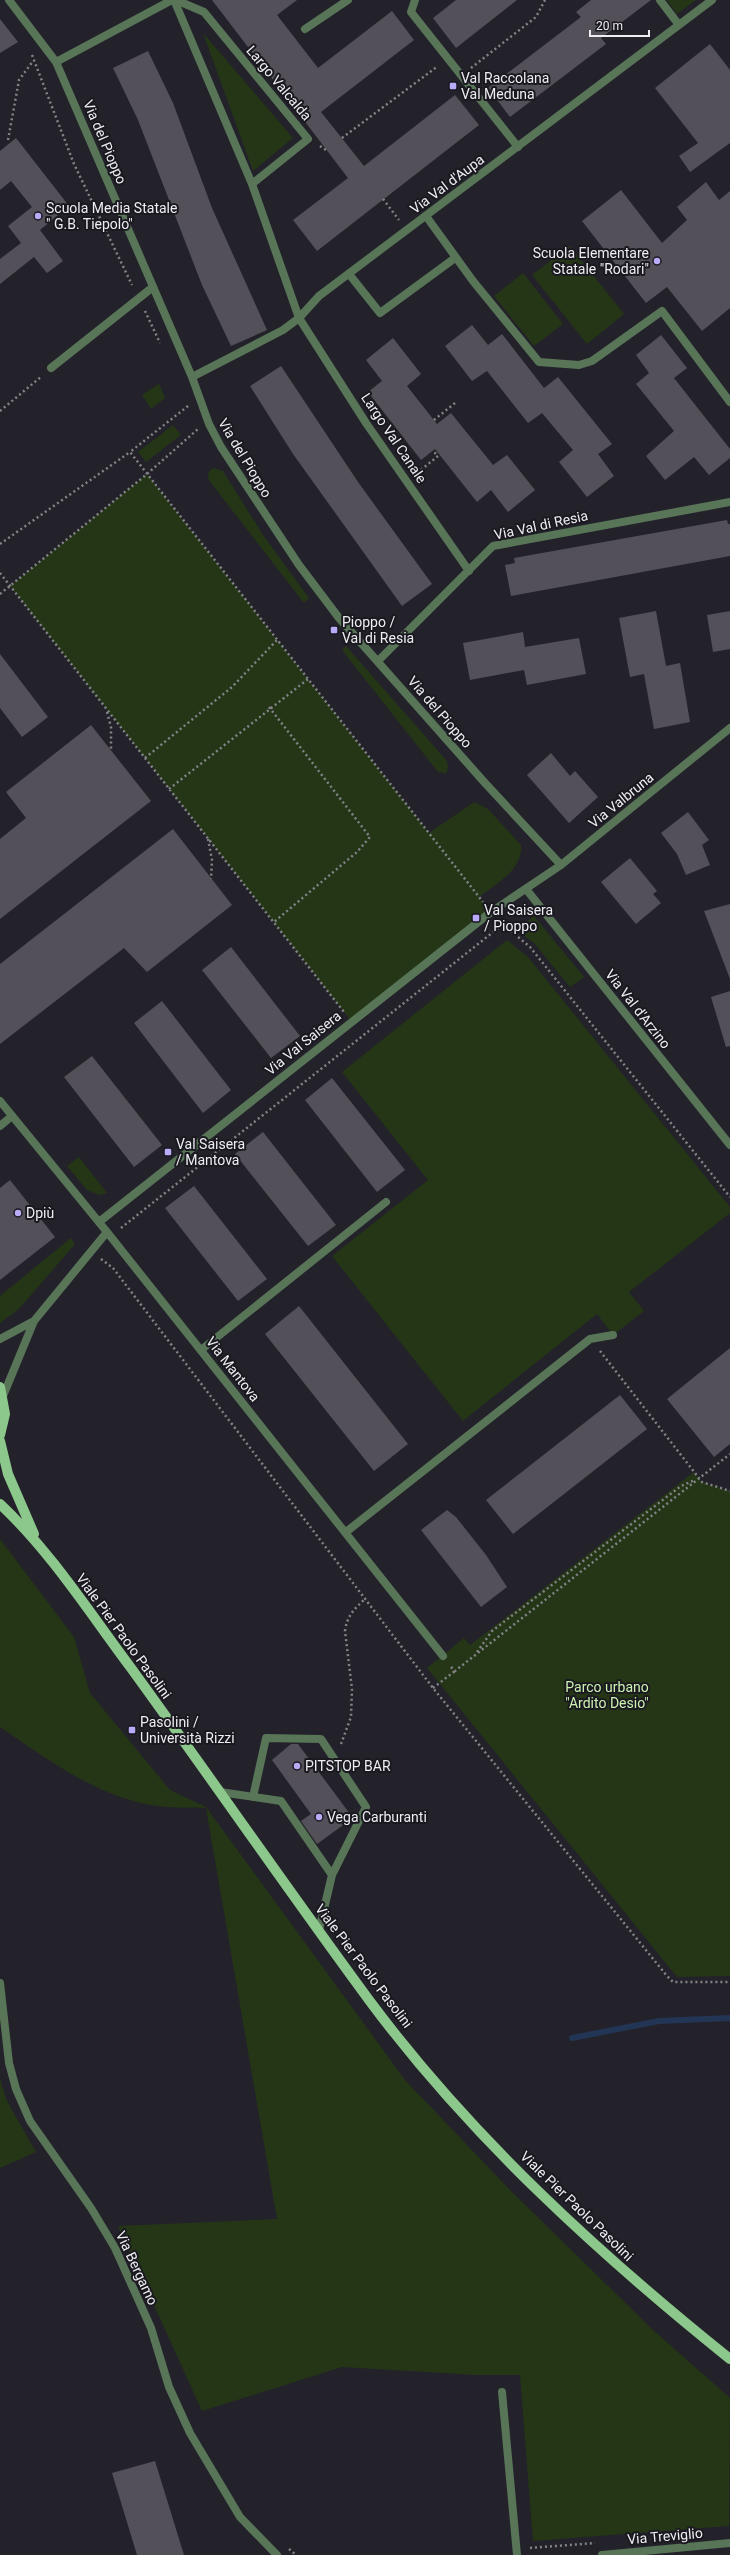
<svg xmlns="http://www.w3.org/2000/svg" width="730" height="2555" font-family="Roboto,sans-serif">
	<style>
		.green { fill: #253617 }
		.lines { fill: none; stroke-linecap: round; stroke-linejoin: round }
		.stream { stroke: #223555; stroke-width: 6 }
		.building { fill: #545059 }
		.path { stroke: #838389; stroke-width: 2.5; stroke-dasharray: 2 3; stroke-linecap: butt }
		.lane { stroke: #587558; stroke-width: 8 }
		.street { stroke: #587558; stroke-width: 8 }
		.primary { stroke: #8cc78b; stroke-width: 10 }
		.poi-dot { fill: #b9abf7; stroke: #1a1920; stroke-width: 1.5 }
		.labels { text-anchor: middle; dominant-baseline: central; stroke-width: 4; stroke-linejoin: round; paint-order: stroke }
		.poi-label { font-size: 14px; fill: #ededf2; stroke: #1a1920; text-anchor: start }
		.street-label { font-size: 14px; fill: #ededf2; stroke: #1a1920 }
		.park-label { font-size: 14px; fill: #ccf1b1; stroke: #1a1920 }
	</style>
	<rect width="100%" height="100%" fill="#23222a"/>
	<path class="green" d="M667,0H696L677,14Z
		M203,33L293,138L253,171Z
		M570,246L624,314L587,344L532,275Z
		M523,273L563,324L534,346L494,296Z
		M159,384L165,398L151,409L142,395Z
		M173,425L181,435L146,462L138,452Z
		M214,468L223,471L263,535L309,598L304,603L208,479L209,471Z
		M147,474L429,833L474,802L488,809L521,845C523,870 496,884 479,897L491,912L351,1021L10,586Z
		M346,646L447,761L448,768L446,773L438,772L342,650Z
		M534,916L584,977L570,987L534,943L516,930Z
		M507,940L528,957L730,1207V1213L629,1292L644,1311L613,1335L597,1314L463,1421L332,1256L428,1180L342,1072Z
		M79,1157L107,1193L99,1195L87,1190L67,1166Z
		M71,1238L75,1244L19,1309L0,1323V1296Z
		M694,1472L702,1482L730,1491V1976L677,1977L427,1668L464,1638L470,1645Z
		M0,1539L74,1637L90,1693L170,1790L206,1807L405,2080L512,2192L653,2330L730,2398L729,2526L533,2541L520,2375H476L342,2367L202,2411L118,2226L277,2219L206,1808C193,1807 180,1808 167,1807C106,1803 48,1760 0,1727Z
		M0,2079L7,2101L36,2152L0,2168Z"/>
	<g class="lines">
		<path class="stream" d="M572,2038L659,2021L730,2018"/>
	</g>
	<path class="building" d="M212,0H297L277,15L318,68L392,11L414,40L321,112L364,166L455,95L479,125L317,251L293,220L348,178Z
		M456,0H517L456,48L433,18Z
		M591,0H651L601,38L606,44L510,117L488,88L581,17L576,12Z
		M0,19L18,42L0,53Z
		M710,44L730,70V143L690,172L679,156L698,143L655,88Z
		M148,51L173,103L212,208L267,330L231,346L202,285L138,120L113,68Z
		M16,138L69,206L40,230L63,261L47,273L34,257L0,284V259L21,243L8,226L32,207L11,181L0,190V151Z
		M706,182L719,200L730,191V308L702,331L667,287L646,303L582,221L621,190L662,243L687,220L677,207Z
		M472,325L488,345L502,334L544,388L558,377L612,444L598,454L614,476L587,497L559,462L573,450L542,413L528,423L487,371L472,381L445,346Z
		M661,335L687,368L674,378L730,449V458L709,475L694,457L665,480L646,456L674,431L636,384L649,373L636,355Z
		M393,338L421,374L407,386L437,424L451,413L493,465L507,455L535,490L508,512L491,490L477,502L435,449L421,460L368,392L382,381L366,360Z
		M281,366L358,482L432,584L402,606L293,454L250,386Z
		M727,520L728,524H730V556L511,596L505,565L515,563L514,558Z
		M656,611L666,666L680,663L690,722L654,729L644,674L630,677L619,618Z
		M730,611V649L713,652L707,615Z
		M523,632L525,647L579,638L586,674L527,685L524,670L470,680L463,643Z
		M0,654L48,717L22,737L0,708Z
		M91,725L151,801L0,919V839L26,818L6,792Z
		M551,753L570,776L575,771L598,797L569,823L527,775Z
		M688,812L709,840L702,845L710,865L686,875L677,854L661,833Z
		M173,829L232,905L147,972L124,948L0,1044V964Z
		M630,858L657,891L653,894L661,903L636,924L601,882Z
		M730,904V979L704,911Z
		M231,947L300,1036L271,1058L202,970Z
		M730,991V1046L726,1047L711,997Z
		M162,1001L231,1090L203,1113L134,1023Z
		M92,1056L162,1145L134,1167L64,1077Z
		M332,1078L405,1170L377,1192L305,1100Z
		M263,1132L336,1225L308,1246L235,1154Z
		M10,1180L55,1237L0,1280V1188Z
		M194,1186L267,1279L238,1301L165,1208Z
		M299,1306L408,1444L374,1471L265,1334Z
		M730,1348V1444L714,1457L667,1399Z
		M620,1395L647,1429L513,1534L486,1500Z
		M447,1510L456,1517L486,1555L507,1587L481,1607L421,1530Z
		M291,1744H298L353,1818L317,1844L301,1821L311,1814L272,1760Z
		M155,2461L184,2555H137L112,2473Z"/>
	<g class="lines">
		<path class="path" d="M32,55L74,164L132,285
			M471,68L536,17L545,0
			M342,138L438,66
			M8,140L19,80L33,61
			M320,146L326,150
			M383,199L399,220
			M145,311L160,343
			M188,406L130,452L483,902
			M0,411L42,376
			M434,420L455,403
			M417,473L438,456L433,451
			M0,544L130,452
			M0,573L344,1012
			M0,594L147,474L198,429
			M269,707L370,837L357,852L274,922
			M107,712L111,727V751
			M145,758L232,687L277,640
			M169,789L308,679
			M208,839L212,860L211,879
			M499,921L530,947L730,1197
			M121,1228L502,925
			M101,1259L113,1268L433,1688L667,1976L673,1982H730
			M600,1351L702,1482L730,1491
			M477,1652L492,1631L681,1486L695,1480
			M451,1667L455,1671L730,1454
			M433,1688L455,1671
			M341,1744L351,1717L352,1689L345,1631C347,1616 354,1609 365,1599
			M530,2548L595,2543
			M289,2549L296,2555"/>
		<path class="lane" d="M426,216L473,281L539,362L579,365L592,361L662,311L730,402
			M349,274L380,313L455,258
			M51,368L153,287
			M0,1126L12,1116
			M201,1350L386,1202
			M220,1792L281,1801L332,1875L319,1930
			M253,1797L266,1738L321,1739L366,1807L332,1875"/>
		<path class="street" d="M9,0L56,62L192,377L209,424L221,447L299,565L339,618L485,783L561,865
			M174,0L252,184L299,318L366,423L469,571
			M176,0L204,12L308,139L252,184
			M415,0L411,12L518,147
			M660,0L679,25
			M305,29L348,0
			M56,62L172,0
			M192,377L283,330L299,318L319,296L712,0
			M378,661L493,546L730,502
			M526,889L730,1145
			M0,1101L107,1232L443,1656
			M99,1222L491,912L561,865L730,728
			M0,1339L34,1321
			M3,1396L34,1321L107,1232
			M346,1532L590,1339L613,1335
			M0,1983L9,2063L16,2089L30,2121L91,2208L115,2248L151,2328L169,2387L190,2433L240,2517L277,2555
			M502,2392L517,2555
			M602,2555L730,2543"/>
		<path class="primary" d="M0,1387L5,1414L0,1435
			M0,1441L8,1474L34,1534
			M0,1504C51,1552 89,1612 131,1668C211,1778 288,1890 369,2000C470,2136 598,2253 730,2359"/>
	</g>
	<g class="poi-dot">
		<rect x="449" y="82" width="8" height="8" rx="2"/>
		<circle cx="38" cy="216" r="4"/>
		<circle cx="657" cy="261" r="4"/>
		<rect x="330" y="626" width="8" height="8" rx="2"/>
		<rect x="472" y="914" width="8" height="8" rx="2"/>
		<rect x="164" y="1148" width="8" height="8" rx="2"/>
		<circle cx="18" cy="1213" r="4"/>
		<rect x="128" y="1726" width="8" height="8" rx="2"/>
		<circle cx="297" cy="1766" r="4"/>
		<circle cx="319" cy="1817" r="4"/>
	</g>
	<g class="labels">
		<g class="poi-label">
			<text x="461" y="78">Val Raccolana<tspan x="461" dy="16">Val Meduna</tspan></text>
			<text x="46" y="208">Scuola Media Statale<tspan x="46" dy="16">" G.B. Tiepolo"</tspan></text>
			<text x="649" y="253" text-anchor="end">Scuola Elementare<tspan x="649" dy="16">Statale "Rodari"</tspan></text>
			<text x="342" y="622">Pioppo /<tspan x="342" dy="16">Val di Resia</tspan></text>
			<text x="484" y="910">Val Saisera<tspan x="484" dy="16">/ Pioppo</tspan></text>
			<text x="176" y="1144">Val Saisera<tspan x="176" dy="16">/ Mantova</tspan></text>
			<text x="26" y="1213">Dpiù</text>
			<text x="140" y="1722">Pasolini /<tspan x="140" dy="16">Università Rizzi</tspan></text>
			<text x="305" y="1766">PITSTOP BAR</text>
			<text x="327" y="1817">Vega Carburanti</text>
		</g>
		<g class="street-label">
			<text transform="translate(279 83) rotate(50)">Largo Valcalda</text>
			<text transform="translate(105 142) rotate(67)">Via del Pioppo</text>
			<text transform="translate(447 184) rotate(-37)">Via Val d'Aupa</text>
			<text transform="translate(394 438) rotate(56)">Largo Val Canale</text>
			<text transform="translate(245 458) rotate(59)">Via del Pioppo</text>
			<text transform="translate(541 525) rotate(-12)">Via Val di Resia</text>
			<text transform="translate(440 712) rotate(49)">Via del Pioppo</text>
			<text transform="translate(621 800) rotate(-39)">Via Valbruna</text>
			<text transform="translate(638 1009) rotate(52)">Via Val d'Arzino</text>
			<text transform="translate(303 1043) rotate(-39)">Via Val Saisera</text>
			<text transform="translate(233 1369) rotate(52)">Via Mantova</text>
			<text transform="translate(124 1636) rotate(54)">Viale Pier Paolo Pasolini</text>
			<text transform="translate(364 1966) rotate(53)">Viale Pier Paolo Pasolini</text>
			<text transform="translate(577 2206) rotate(44)">Viale Pier Paolo Pasolini</text>
			<text transform="translate(137 2268) rotate(65)">Via Bergamo</text>
			<text transform="translate(665 2536) rotate(-5)">Via Treviglio</text>
		</g>
		<g class="park-label">
			<text x="607" y="1687">Parco urbano<tspan x="607" dy="16">"Ardito Desio"</tspan></text>
		</g>
	</g>
	<path d="M590 30v6h59v-6" fill="none" stroke="#ededf2" stroke-width="2"/>
	<text x="596" y="30" font-size="12" fill="#ededf2" stroke="#1a1920" stroke-width="3" paint-order="stroke">20 m</text>
</svg>
